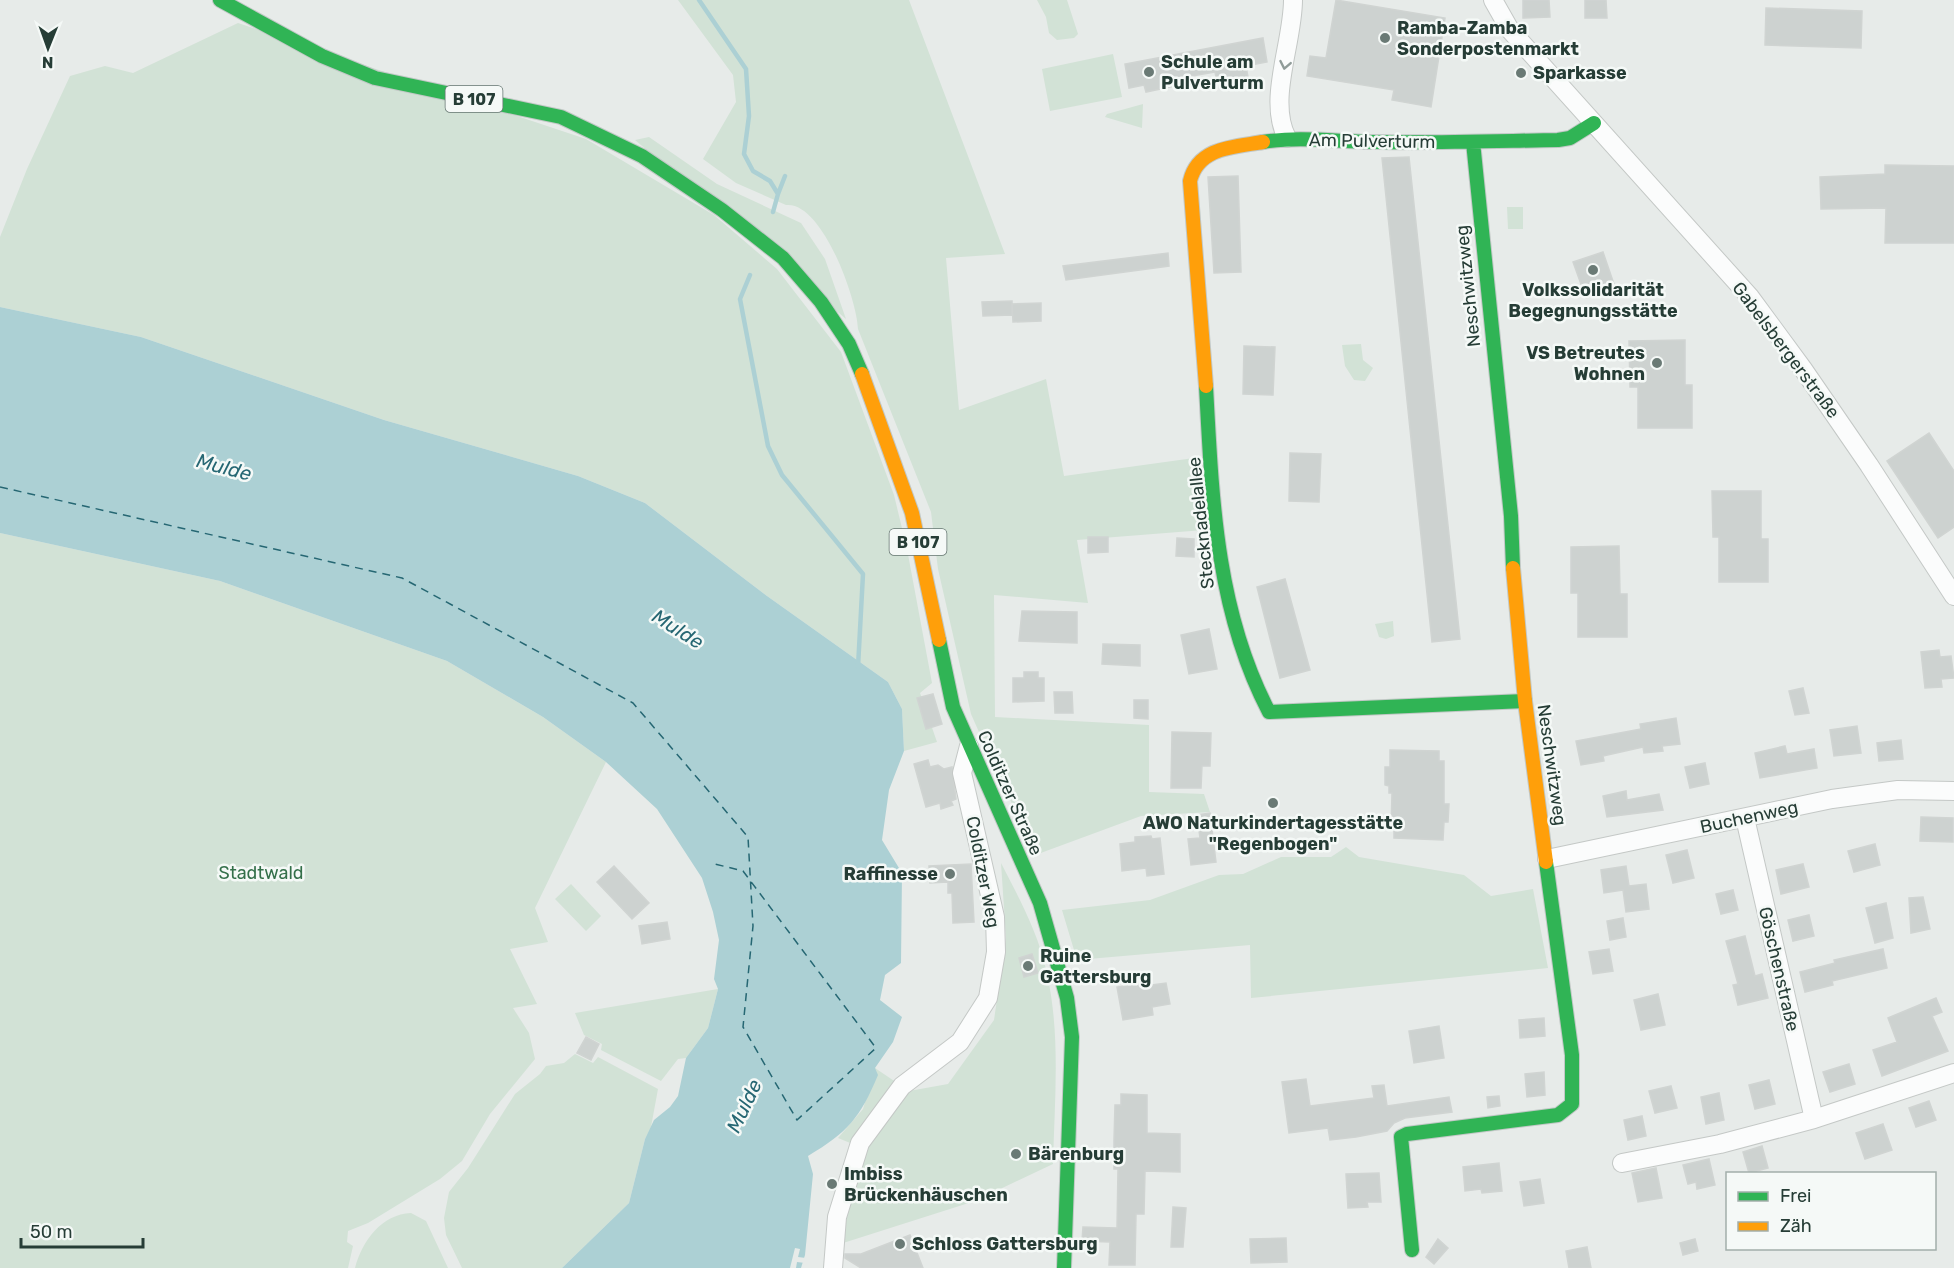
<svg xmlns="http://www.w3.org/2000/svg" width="1954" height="1268" font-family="Rubik,sans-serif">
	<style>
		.green { fill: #d2e2d6 }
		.water { fill: #acd0d4 }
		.pier { fill: #e7ebe9 }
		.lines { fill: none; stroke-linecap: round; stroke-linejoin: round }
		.stream { stroke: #acd0d4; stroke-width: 4.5 }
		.ferry { stroke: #266773; stroke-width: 1.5; stroke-dasharray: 8 6; stroke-linecap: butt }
		.building { fill: #cdd2d0; stroke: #d0d4d2; stroke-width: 1.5 }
		.street-casing { stroke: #c4c8c6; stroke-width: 20 }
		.fast-casing { stroke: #c2c8c6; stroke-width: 16 }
		.slow-casing { stroke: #c2c8c6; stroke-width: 16 }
		.street { stroke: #fbfcfc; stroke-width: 18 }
		.fast { stroke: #30b455; stroke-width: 14 }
		.slow { stroke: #ff9f0a; stroke-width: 14 }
		.oneway { stroke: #909c99 }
		.poi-dot { fill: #6a7a75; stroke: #f5f9f7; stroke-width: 2 }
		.labels { text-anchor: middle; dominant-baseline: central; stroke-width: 5; stroke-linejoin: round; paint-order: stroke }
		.shield { fill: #f5f9f7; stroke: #647570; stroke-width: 1.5 }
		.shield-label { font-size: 16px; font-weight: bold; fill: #263d36 }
		.poi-label { font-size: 18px; font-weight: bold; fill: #263d36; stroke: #f5f9f7; text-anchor: start }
		.street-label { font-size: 18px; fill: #263d36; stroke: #f5f9f7 }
		.park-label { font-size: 18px; fill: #34704a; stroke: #f5f9f7 }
		.water-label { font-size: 20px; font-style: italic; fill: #266773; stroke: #f5f9f7 }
	</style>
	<rect width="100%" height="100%" fill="#e7ebe9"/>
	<path class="green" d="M678,0H909L1005,254L946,258L959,410L1046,379L1064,476L1194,458L1204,530L1077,540L1088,603L994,595L995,717L1149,725V792L1204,794L1210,812L1141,816L1038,854L1002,784L971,714L938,569L931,512L858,329C857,299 822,201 786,205L736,183L703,159L736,102L733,75Z
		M1037,0H1067L1078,34L1074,38L1057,40L1049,33L1046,17Z
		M238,23L586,139L714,215L777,269L841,352L894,495L907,549L932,683L920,693L937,742L904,751L902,709L888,682L767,596L645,503L578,476L384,420L141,337L0,307V237L27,169L70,76L105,66L133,73Z
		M1113,54L1122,97L1050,111L1042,69Z
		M1143,104L1142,128L1105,117L1107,114Z
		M649,137L717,184L801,223L825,259L846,319L635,140Z
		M1507,207H1523V229H1508Z
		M1361,344L1363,360L1373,368L1365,381L1354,380L1345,366L1342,345Z
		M0,533L220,581L447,661L543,717L606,762L535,908L548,942L510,949L537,1004L513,1008L529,1033L535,1059L490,1114L462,1161L440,1179L368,1223L348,1231L347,1242L353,1246L348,1268H0Z
		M1393,621L1394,636L1386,639L1379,637L1375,624Z
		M1346,847L1359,857L1464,875L1491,896L1533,889L1548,968L1251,998L1250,945L1077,960L1062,910L1150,900L1219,875L1243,874L1281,857H1331Z
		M1001,863C1012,885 1024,906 1033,929C1064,1003 1055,1085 1053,1164L975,1201L840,1244L865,1149L838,1138L863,1109L875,1068L909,1091L948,1084L994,1020L1006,938Z
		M571,884L601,916L586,931L555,899Z
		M718,989L708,1028L686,1058L678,1059L661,1081L601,1050L602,1044L584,1035L575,1013Z
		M575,1054L593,1063L598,1057L658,1089L651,1127L645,1139L629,1203L562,1268H462L446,1235L444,1218L449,1192L468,1168L515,1094L540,1074L546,1066L564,1063Z
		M411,1213L426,1221L448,1268H355C362,1241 382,1214 411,1213Z"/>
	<path class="water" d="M0,307L141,337L384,420L578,476L645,503L767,596L888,682L902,709L904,751L889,790L882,840L902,873L901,963L885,975L880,1000L902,1017L893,1042L875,1068L878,1075C860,1118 848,1132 808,1156L813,1174L805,1255L801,1268H562L629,1203L645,1139L654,1120L670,1107L678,1096L686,1058L708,1028L718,989L714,979L719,940L713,912L702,878L657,809L606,762L543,717L447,661L220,581L0,533Z"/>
	<path class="pier" d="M795,1248L800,1249L798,1257L806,1258L805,1263L797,1262L796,1268H790Z"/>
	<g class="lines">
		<path class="stream" d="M699,0L746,69L749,116L744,154L753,171L770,181L778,194L773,212
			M778,194L785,176
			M750,275L740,299L768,446L782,475L863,574L858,667"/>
		<path class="ferry" d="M0,487L402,578L633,703L748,837L753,926L743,1027L797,1120L876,1048L743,871L711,863"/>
	</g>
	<path class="building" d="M1336,0L1445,18L1431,107L1392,100L1394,90L1307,76L1310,56L1326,58Z
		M1523,0H1549L1550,17L1523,18Z
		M1585,0H1606L1607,18H1585Z
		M1766,8L1862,11L1861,48L1765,45Z
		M1263,38L1267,62L1246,66L1248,77L1241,78L1242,87L1225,90L1223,81L1217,82L1215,72L1174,79L1175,86L1146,92L1144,85L1129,88L1125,64Z
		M1409,157L1460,639L1432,642L1382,158Z
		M1885,165L1954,166V243H1885L1886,208L1821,209L1820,177L1885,174Z
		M1238,176L1241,272L1214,273L1208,177Z
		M1603,252L1615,287L1586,298L1573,262Z
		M1168,253L1169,266L1066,280L1063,266Z
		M1012,301V315L983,316L982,302Z
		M1041,303V321L1013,322L1012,304Z
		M1685,340V385H1692V428H1638V387H1630L1629,341Z
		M1244,346L1275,347L1273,395L1243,394Z
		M1929,433L1954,471V527L1938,538L1887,461Z
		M1290,453L1321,454L1319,502L1289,501Z
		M1712,491H1761V539H1768V582H1719V537H1713Z
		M1088,537H1108V552L1088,553Z
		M1177,538L1194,539V557L1176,556Z
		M1619,546L1620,594H1627V637H1578V593H1571V547Z
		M1285,579L1310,670L1280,678L1257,587Z
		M1022,611L1077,612V643L1019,641Z
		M1209,629L1217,669L1189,674L1181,635Z
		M1103,644L1140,645V666L1102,664Z
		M1939,650L1940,657L1951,656L1954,678L1941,679L1942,687L1925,688L1921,652Z
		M1024,672H1038V678H1044V701L1013,702V678H1024Z
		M1803,688L1809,713L1795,715L1789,691Z
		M1054,692H1072L1073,713H1055Z
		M933,694L942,724L926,729L917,698Z
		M1134,700H1148V719L1134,718Z
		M1676,718L1680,744L1662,746L1663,751L1644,753L1643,747L1603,756L1604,761L1581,765L1576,741L1641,729L1640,724Z
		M1857,726L1861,753L1834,756L1830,730Z
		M1172,732L1211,733L1210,766H1202L1201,788H1171Z
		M1901,740L1903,759L1879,761L1877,743Z
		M1785,746L1787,754L1814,749L1817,768L1760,778L1755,753Z
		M1390,750L1439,751V761H1444V804H1449L1448,822H1444L1443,840L1394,838V830H1391L1392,793H1389V786L1385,785V767H1390Z
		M928,760L930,767L938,765L944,769L952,767L956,799L951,801L953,805L941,809L940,803L926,807L914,764Z
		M1705,763L1709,784L1690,788L1685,767Z
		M1626,791L1627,800L1659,794L1663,810L1607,817L1603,796Z
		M1210,813L1216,862L1191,865L1188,839L1200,838L1197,815Z
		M1921,817L1953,818V842L1920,841Z
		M1151,836L1152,839L1160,838L1164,874L1147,876L1146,868L1122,871L1120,844L1135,842V837Z
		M1875,844L1880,865L1854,872L1848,851Z
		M1687,850L1694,878L1673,883L1666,855Z
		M971,864L974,922L953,923L952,893H948V882L930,883L929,866Z
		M1803,864L1809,887L1781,894L1776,870Z
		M614,866L649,903L632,919L597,882Z
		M1626,866L1629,886L1646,884L1649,909L1626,912L1623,890L1604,893L1601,870Z
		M1733,890L1738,910L1721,914L1716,894Z
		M1923,897L1930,929L1911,933L1909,898Z
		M1886,903L1893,938L1875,943L1866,908Z
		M1809,915L1814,936L1793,941L1788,920Z
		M1623,918L1626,937L1610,940L1607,921Z
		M667,922L670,939L642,944L639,926Z
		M1745,936L1755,976L1762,974L1768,998L1738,1005L1733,985L1738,984L1726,941Z
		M1609,949L1613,971L1593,974L1589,952Z
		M1883,949L1887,968L1832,981L1833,985L1805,992L1800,972L1835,963L1834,960Z
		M1032,954L1038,973L1024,977L1019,958Z
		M1143,983L1144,986L1166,983L1170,1004L1152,1007L1153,1015L1123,1020L1117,987Z
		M1658,994L1665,1025L1641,1030L1634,1000Z
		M1936,998L1942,1012L1932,1016L1948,1051L1882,1076L1873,1050L1897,1042L1888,1018Z
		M1544,1018L1545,1036L1520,1038L1519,1020Z
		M1439,1026L1444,1058L1414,1063L1409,1031Z
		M586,1037L599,1044L591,1060L577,1053Z
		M1849,1064L1855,1084L1830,1092L1823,1072Z
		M1544,1072L1545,1095L1527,1097L1525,1074Z
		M1306,1079L1310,1106L1374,1098L1372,1086L1384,1085L1387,1106L1449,1097L1452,1112L1405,1118L1394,1123L1387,1131L1356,1137L1330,1140L1328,1128L1289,1133L1282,1082Z
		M1769,1080L1775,1104L1755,1109L1749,1085Z
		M1671,1086L1677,1108L1655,1113L1649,1091Z
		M1719,1093L1724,1120L1706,1124L1701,1097Z
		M1121,1094L1147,1095V1133L1180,1134V1172L1145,1171L1144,1214H1136L1135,1265H1109L1110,1242L1082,1241L1083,1227L1117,1228L1118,1169H1114V1140L1115,1105H1121Z
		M1499,1096L1500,1106L1488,1108L1487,1097Z
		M1929,1101L1936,1120L1916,1127L1909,1108Z
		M1642,1116L1646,1136L1628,1140L1624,1120Z
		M1883,1124L1892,1150L1865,1159L1856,1133Z
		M1762,1146L1768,1168L1749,1173L1743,1152Z
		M1709,1159L1715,1185L1697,1189L1696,1182L1688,1184L1683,1165Z
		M1499,1163L1502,1191L1482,1193L1481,1189L1465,1191L1463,1167Z
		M1656,1168L1662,1198L1638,1202L1632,1173Z
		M1379,1173L1381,1202H1367L1368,1207L1348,1208L1346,1174Z
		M1540,1179L1544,1203L1524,1206L1520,1182Z
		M1173,1207L1186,1208L1183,1247H1171Z
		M910,1235L923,1268H861L845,1258V1254H861Z
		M1286,1238L1287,1262L1251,1263L1250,1239Z
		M1438,1239L1448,1248L1434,1264L1426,1257Z
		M1695,1239L1698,1251L1683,1255L1680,1243Z
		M1587,1247L1591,1268H1569L1566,1251Z"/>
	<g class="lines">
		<defs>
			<path id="street" d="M1493,0L1510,30L1750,297L1803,369L1869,465L1954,596
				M1287,138C1267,100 1293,43 1293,0
				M1745,818L1814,1119
				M1547,859L1832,799L1898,790L1954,791
				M1622,1163L1720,1144L1814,1119L1954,1073
				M833,1268L837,1217L860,1143L902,1086L960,1042L988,998L996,952L995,917L962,773L969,746"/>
			<path id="fast" d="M220,0L322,56L375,78L561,117L642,156L722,210L783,258L821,302L849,344L862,374
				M1263,142C1300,136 1340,142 1378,142C1438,143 1498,141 1558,140L1570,138L1594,123
				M1473,142L1511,516L1513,568
				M1206,386C1212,498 1216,611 1269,712L1525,701
				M939,640L953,707L1040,903L1067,998L1072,1037L1064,1268
				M1412,1250L1401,1137L1407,1134L1558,1115L1572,1104V1055L1546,862"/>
			<path id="slow" d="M862,374L912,513L939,640
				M1206,386L1190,181C1198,147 1234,147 1263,142
				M1513,568L1525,701L1546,862"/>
		</defs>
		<use href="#street" class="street-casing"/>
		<use href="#fast" class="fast-casing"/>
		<use href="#slow" class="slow-casing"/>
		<use href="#street" class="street"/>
		<use href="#fast" class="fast"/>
		<use href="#slow" class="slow"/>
	</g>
	<defs><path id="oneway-chevron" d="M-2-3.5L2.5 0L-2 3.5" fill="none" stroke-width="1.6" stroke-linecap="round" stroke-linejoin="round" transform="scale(1.5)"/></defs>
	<use class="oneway" href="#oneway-chevron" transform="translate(1285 65) rotate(101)"/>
	<g class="poi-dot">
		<circle cx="1385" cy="38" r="6"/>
		<circle cx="1149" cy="72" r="6"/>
		<circle cx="1521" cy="73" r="6"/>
		<circle cx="1593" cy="270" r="6"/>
		<circle cx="1657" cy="363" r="6"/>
		<circle cx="1273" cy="803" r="6"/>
		<circle cx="950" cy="874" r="6"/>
		<circle cx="1028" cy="966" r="6"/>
		<circle cx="1016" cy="1154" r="6"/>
		<circle cx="832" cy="1184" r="6"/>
		<circle cx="900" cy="1244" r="6"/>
	</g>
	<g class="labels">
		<g class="shield">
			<rect x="445.5" y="86" width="57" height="26" rx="4.5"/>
			<rect x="889.5" y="529" width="57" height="26" rx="4.5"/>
		</g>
		<g class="shield-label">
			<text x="474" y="99">B 107</text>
			<text x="918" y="542">B 107</text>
		</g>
		<g class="poi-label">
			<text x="1397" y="28">Ramba-Zamba<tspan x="1397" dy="21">Sonderpostenmarkt</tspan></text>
			<text x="1161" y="62">Schule am<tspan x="1161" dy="21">Pulverturm</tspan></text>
			<text x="1533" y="73">Sparkasse</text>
			<text x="1593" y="290" text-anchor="middle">Volkssolidarität<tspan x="1593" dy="21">Begegnungsstätte</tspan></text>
			<text x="1645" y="353" text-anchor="end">VS Betreutes<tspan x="1645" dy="21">Wohnen</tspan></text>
			<text x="1273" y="823" text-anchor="middle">AWO Naturkindertagesstätte<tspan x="1273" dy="21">"Regenbogen"</tspan></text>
			<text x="938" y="874" text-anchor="end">Raffinesse</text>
			<text x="1040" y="956">Ruine<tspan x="1040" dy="21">Gattersburg</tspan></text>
			<text x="1028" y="1154">Bärenburg</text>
			<text x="844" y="1174">Imbiss<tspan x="844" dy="21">Brückenhäuschen</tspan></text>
			<text x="912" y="1244">Schloss Gattersburg</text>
		</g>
		<g class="street-label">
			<text transform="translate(1372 141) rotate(1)">Am Pulverturm</text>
			<text transform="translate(1468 286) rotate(-96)">Neschwitzweg</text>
			<text transform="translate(1786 350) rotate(53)">Gabelsbergerstraße</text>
			<text transform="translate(1201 523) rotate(-96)">Stecknadelallee</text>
			<text transform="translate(1552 765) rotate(82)">Neschwitzweg</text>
			<text transform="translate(1010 793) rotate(66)">Colditzer Straße</text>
			<text transform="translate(1749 817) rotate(-12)">Buchenweg</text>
			<text transform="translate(983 872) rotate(79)">Colditzer Weg</text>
			<text transform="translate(1779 969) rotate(77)">Göschenstraße</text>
		</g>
		<g class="park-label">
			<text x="261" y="873">Stadtwald</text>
		</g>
		<g class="water-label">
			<text transform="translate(224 467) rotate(15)">Mulde</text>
			<text transform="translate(678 629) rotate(32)">Mulde</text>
			<text transform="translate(744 1106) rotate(-65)">Mulde</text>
		</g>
	</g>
	<rect x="1726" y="1172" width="210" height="78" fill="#f5f9f7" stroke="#a2aeaa" stroke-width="1.5"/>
	<rect x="1738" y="1192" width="30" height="9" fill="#30b455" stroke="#a2aeaa" stroke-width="1.5"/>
	<text x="1780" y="1202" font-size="18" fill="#263d36">Frei</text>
	<rect x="1738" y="1222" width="30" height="9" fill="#ff9f0a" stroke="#a2aeaa" stroke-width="1.5"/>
	<text x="1780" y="1232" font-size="18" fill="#263d36">Zäh</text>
	<g transform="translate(48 48) rotate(181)" stroke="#f5f9f7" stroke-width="4.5" paint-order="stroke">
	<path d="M0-4.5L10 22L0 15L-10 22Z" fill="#263d36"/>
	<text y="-9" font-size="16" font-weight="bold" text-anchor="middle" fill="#263d36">N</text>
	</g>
	<path d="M21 1238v9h122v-9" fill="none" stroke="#263d36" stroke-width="3"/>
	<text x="30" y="1238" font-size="18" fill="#263d36" stroke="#f5f9f7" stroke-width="4.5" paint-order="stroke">50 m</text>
</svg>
